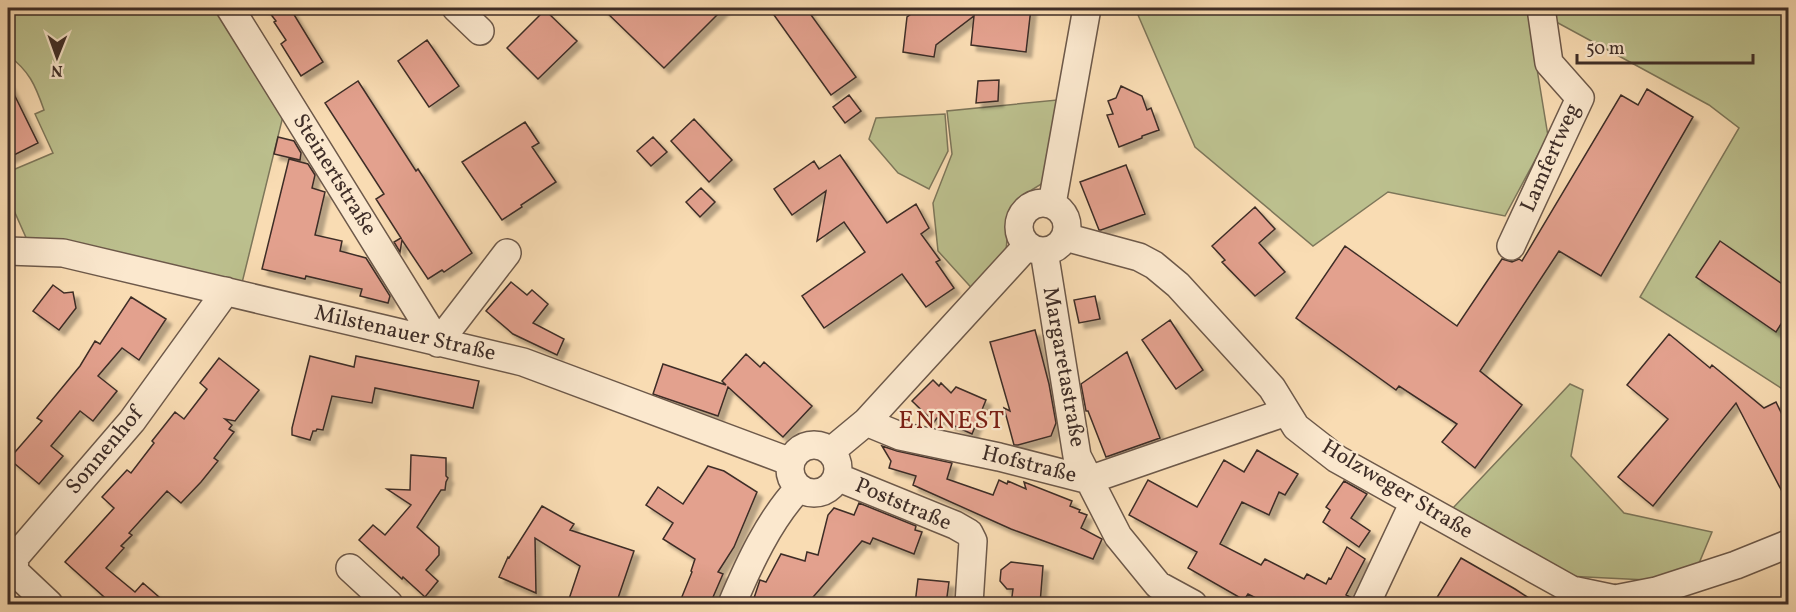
<svg xmlns="http://www.w3.org/2000/svg" width="1796" height="612" font-family="Vollkorn,serif">
	<style>
		.green { fill: #bcc08e; stroke: #7d765a; stroke-width: 1.5 }
		.building { fill: #e3a18e; stroke: #3e2d27; stroke-width: 1.5; filter: url(#shadow) }
		.lines { fill: none; stroke-linecap: round; stroke-linejoin: round }
		.minor-casing { stroke: #6d594a; stroke-width: 30 }
		.minor { stroke: #fbe8ce; stroke-width: 27 }
		.labels { text-anchor: middle; dominant-baseline: central; stroke-width: 4.5; stroke-linejoin: round; paint-order: stroke }
		.street-label { font-size: 22px; fill: #3e2d27; stroke: #fbe8ce }
		.quarter-label { font-size: 26px; letter-spacing: 1.5px; fill: #7a1f14; stroke: #fbe8ce }
	</style>
	<defs>
		<filter id="shadow"><feDropShadow dx="5.5" dy="5.5" stdDeviation="1.5" flood-color="#0004"/></filter>
	</defs>
	<rect width="100%" height="100%" fill="#f9dcb3"/>
	<filter id="stains"><feTurbulence type="fractalNoise" baseFrequency=".00333" numOctaves="4"/><feColorMatrix values="0 0 0 0 .2 0 0 0 0 .09 0 0 0 0 .02 0 0 0 .5 -.17"/></filter>
	<radialGradient id="worn" r=".72"><stop offset=".6" stop-color="#630" stop-opacity="0"/><stop offset="1" stop-color="#630" stop-opacity=".3"/></radialGradient>
	<path class="green" d="M8,8H218L284,112L242,283L28,242L8,197V172L53,153L35,114L44,110C35,84 29,71 8,55Z
		M1135,8H1527L1548,136L1505,216L1388,192L1313,246L1195,147Z
		M1546,8H1788V403L1781,388L1640,297L1739,128L1709,105L1547,17Z
		M1057,100L1043,183L1020,197L1009,215L1006,251L978,295L938,251L933,203L952,154L947,111Z
		M945,114L948,151L929,189L898,173L869,139L876,118Z
		M1570,384L1583,390L1571,456L1624,513L1712,532L1697,568L1647,580L1566,576L1452,509Z"/>
	<path class="building" d="M266,8H290L323,62L301,76L281,44L286,40L274,22L276,21Z
		M602,8H724L664,68Z
		M769,8H806L856,77L831,95Z
		M920,8H1031L1026,52L971,45L974,16L936,45L934,57L903,52L907,17Z
		M545,10L577,41L538,79L507,48Z
		M427,40L459,86L429,107L398,61Z
		M999,80L998,101L976,103L978,81Z
		M358,81L416,171L418,169L472,253L444,272L442,270L428,279L402,240L400,252L394,242L401,238L376,199L384,194L325,103Z
		M8,82L38,143L8,158Z
		M1121,86L1142,96L1147,110L1151,108L1159,130L1142,136V138L1119,147L1107,115L1113,114L1108,101L1116,98Z
		M1647,89L1693,117L1601,276L1559,251L1480,371L1522,405L1475,468L1442,442L1457,424L1399,386L1396,390L1296,318L1345,246L1457,326L1502,259L1512,262L1519,259L1522,261L1621,95L1638,105Z
		M849,95L861,111L845,123L833,107Z
		M694,119L732,160L709,182L671,141Z
		M525,122L539,143L532,147L556,182L521,205L522,207L502,220L462,162Z
		M278,137L294,141L301,153L300,160L274,154Z
		M653,137L667,152L651,166L637,151Z
		M840,155L887,223L916,204L929,228L921,234L940,260L936,262L954,288L926,307L902,274L824,328L802,296L865,252L844,222L817,241L826,191L792,215L774,189L814,161L819,169Z
		M289,159L308,164L315,175L312,188L325,192L315,235L342,241L340,251L366,258L390,296L388,303L360,296L362,289L306,276L305,279L262,269Z
		M1126,165L1145,214L1101,230H1099L1080,182Z
		M701,188L715,202L700,217L686,202Z
		M1255,207L1275,229L1259,243L1285,272L1255,296L1222,262L1225,260L1212,246Z
		M1720,241L1788,288V313L1776,332L1696,277Z
		M511,282L527,295L532,290L548,304L533,323L564,339L557,355L513,334L486,311Z
		M53,285L64,293L73,292L76,308L59,330L33,311Z
		M1095,296L1100,319L1079,323L1074,300Z
		M131,297L166,319L139,360L122,348L98,376L117,391L93,421L80,411L51,446L63,456L39,484L9,459L42,421L37,418L80,366L95,341L100,344Z
		M1170,320L1203,370L1176,389L1142,340Z
		M1035,330L1049,384L1056,423L1051,436L1018,445H1014L1004,408L1010,411L990,342Z
		M1669,334L1710,368L1712,365L1764,408L1776,402L1788,427V503L1736,403L1653,506L1618,477L1668,419L1627,385Z
		M1127,352L1160,438L1106,457L1088,411H1086L1081,384Z
		M746,354L760,367L764,362L812,406L783,437L728,387L718,416L653,394L663,364L726,385L722,381Z
		M310,356L354,367L356,356L479,381L473,408L375,388L372,403L332,396L323,430L317,429L316,431H313L310,440L292,435V428Z
		M219,358L259,390L235,421L225,419L232,425L229,429L234,432L214,458L218,461L201,482L181,503L167,491L129,533L132,535L121,546L124,548L106,568L135,592L143,583L167,604H112L65,562L114,508L102,497L127,470L131,473L154,443L152,441L175,412L184,419L207,389L200,383Z
		M933,380L939,386L941,383L951,393L956,387L986,400L972,434L937,418L934,422L912,401Z
		M882,446L897,451L952,463L947,479L993,495L999,480L1007,484L1008,481L1026,489L1024,482L1072,501L1070,506L1080,510L1079,512L1087,515L1081,528L1102,539L1093,559L1011,529L913,485L916,476L889,468L891,461Z
		M1257,450L1298,474L1285,495L1279,492L1269,515L1242,502L1220,544L1261,565L1265,559L1304,579L1307,574L1326,584L1329,578L1331,579L1347,547L1365,559L1346,595L1352,598L1350,604H1268L1248,594L1244,600L1188,568L1197,552L1129,515L1148,480L1197,507L1224,460L1244,472Z
		M411,455L446,458V476L448,478L446,482L445,490H441L417,527L439,547V555L426,570L438,581L425,597L403,577L402,579L359,540L373,525L385,535L411,505L387,489L410,490Z
		M708,466L724,471L757,492L734,547L718,572L723,574L710,604H679L692,572L691,571L695,559L663,539L673,523L646,505L658,487L683,504Z
		M1344,481L1367,494L1351,518L1370,531L1359,547L1323,522L1330,510L1326,507Z
		M859,503L916,526L915,530L922,532L914,554L873,538L870,544L862,541L807,604H752L760,580L766,582L781,554L805,561L807,552L818,555L828,515L834,508L854,515Z
		M542,506L574,524L570,530L634,551L616,604H584L569,599L580,566L535,538L536,593L499,577L508,557L509,558Z
		M1461,558L1515,589L1538,604H1433Z
		M1011,562L1043,566L1040,604H1011L1013,589H1007L1000,581L1001,570Z
		M918,579L949,582L946,604H915Z"/>
	<g class="lines">
		<defs>
			<path id="minor" d="M230,8L438,343L507,253
				M456,8L480,31
				M1019 227a24 24 0 1 1 48 0a24 24 0 1 1-48 0Z
				M1052,204L1087,8
				M1065,237L1139,257L1154,265L1178,285L1272,388L1296,427L1337,459L1572,590L1615,599L1656,591L1736,565L1788,544
				M1511,246L1580,98L1549,63L1541,8
				M8,251L63,253L523,362L791,462
				M1044,251L1077,456L1118,536L1158,585L1193,604
				M866,422L900,436L999,457L1089,480L1286,412
				M790 469a24 24 0 1 1 48 0a24 24 0 1 1-48 0Z
				M831,451L866,422L1027,246
				M837,477L955,525L969,533L973,541L969,604
				M350,568L389,604
				M49,604L14,571L15,557L132,421L226,291
				M732,604C749,564 769,520 799,488
				M1366,604L1414,502"/>
		</defs>
		<use href="#minor" class="minor-casing"/>
		<use href="#minor" class="minor"/>
	</g>
	<g class="labels">
		<g class="street-label">
			<text transform="translate(1551 158) rotate(-66)">Lamfertweg</text>
			<text transform="translate(334 175) rotate(58)">Steinertstraße</text>
			<text transform="translate(405 334) rotate(13)">Milstenauer Straße</text>
			<text transform="translate(1063 367) rotate(80)">Margaretastraße</text>
			<text transform="translate(105 451) rotate(-50)">Sonnenhof</text>
			<text transform="translate(1029 465) rotate(14)">Hofstraße</text>
			<text transform="translate(1397 490) rotate(31)">Holzweger Straße</text>
			<text transform="translate(903 505) rotate(23)">Poststraße</text>
		</g>
		<g class="quarter-label">
			<text x="952" y="421">ENNEST</text>
		</g>
	</g>
	<rect width="1796" height="612" fill="none" stroke="#f9dcb3" stroke-width="30"/>
	<rect x="9" y="9" width="1778" height="594" fill="none" stroke="#3e2d27" stroke-width="3"/>
	<rect x="15" y="15" width="1766" height="582" fill="none" stroke="#3e2d27" stroke-width="1.5"/>
	<g transform="translate(57 57) rotate(181)" stroke="#fbe8ce" stroke-width="4.5" paint-order="stroke">
	<path d="M0-4.5L10 22L0 15L-10 22Z" fill="#3e2d27"/>
	<text y="-9" font-size="16" font-weight="bold" text-anchor="middle" fill="#3e2d27">N</text>
	</g>
	<path d="M1577 54v9h176v-9" fill="none" stroke="#3e2d27" stroke-width="3"/>
	<text x="1586" y="54" font-size="18" fill="#3e2d27" stroke="#fbe8ce" stroke-width="4.5" paint-order="stroke">50 m</text>
	<rect width="100%" height="100%" filter="url(#stains)"/>
	<rect width="100%" height="100%" fill="url(#worn)"/>
</svg>
